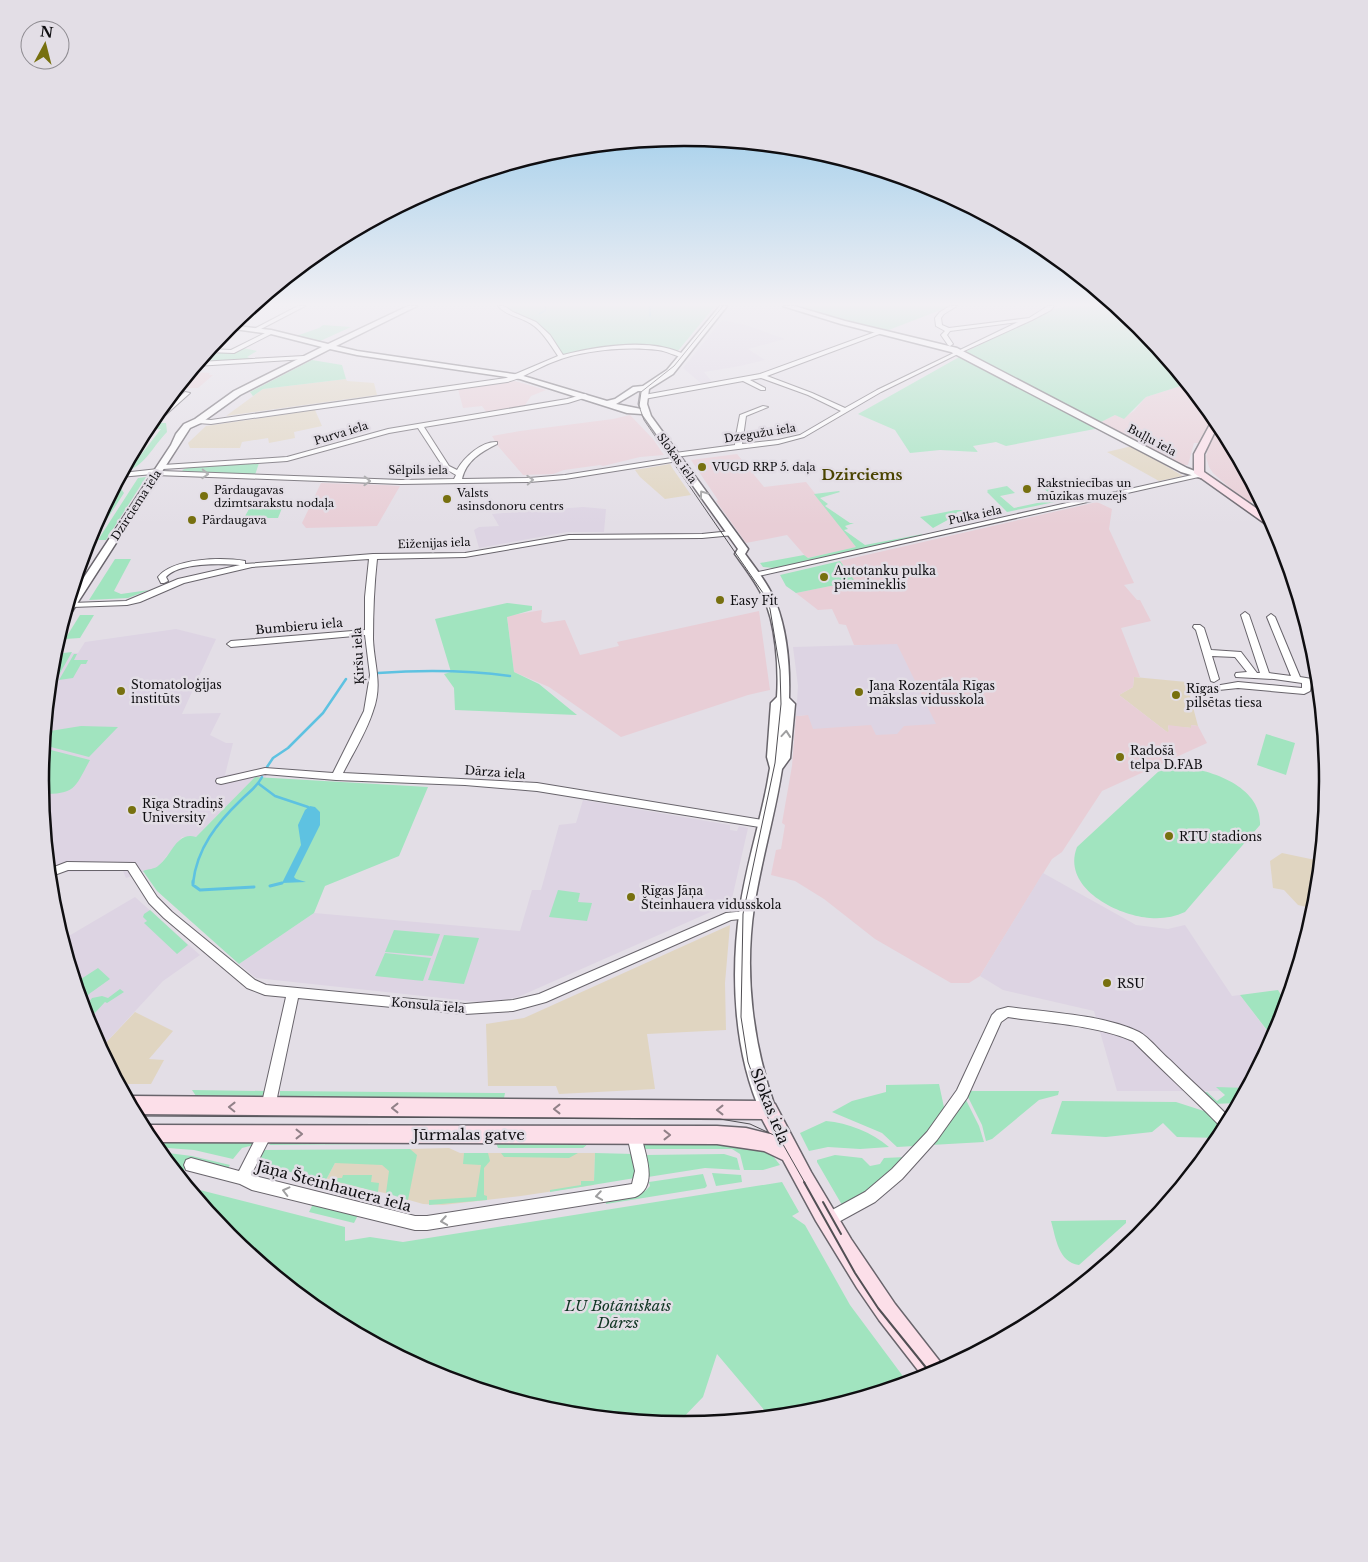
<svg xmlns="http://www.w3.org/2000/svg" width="1368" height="1562" font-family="'Libre Baskerville',serif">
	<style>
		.commercial { fill: #e0d5c1 }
		.industrial { fill: #e8ced6 }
		.built { fill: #ddd4e3 }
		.green { fill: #a1e4bf }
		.water { fill: #5ec2e1 }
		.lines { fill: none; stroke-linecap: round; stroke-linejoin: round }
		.stream-far2 { stroke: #5ec2e1; stroke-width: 1 }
		.stream-far1 { stroke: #5ec2e1; stroke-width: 2.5 }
		.stream { stroke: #5ec2e1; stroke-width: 3 }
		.minor-casing { stroke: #68646b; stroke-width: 2 }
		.tertiary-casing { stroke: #68646b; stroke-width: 3 }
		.secondary-casing { stroke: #68646b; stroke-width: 3 }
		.minor { fill: #fff; fill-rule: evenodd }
		.tertiary { fill: #fff; fill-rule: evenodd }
		.secondary { fill: #fcdfe9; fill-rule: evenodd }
		.tram-far1 { stroke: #514f54; stroke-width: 1 }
		.tram { stroke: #514f54; stroke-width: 2 }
		.oneway { stroke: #9f9fa0 }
		.oneway2 { stroke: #918188 }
		.poi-dot { fill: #77700f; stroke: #e3dee6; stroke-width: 2 }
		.labels { text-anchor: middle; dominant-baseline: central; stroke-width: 5; stroke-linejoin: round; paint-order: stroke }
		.far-street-label { font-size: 11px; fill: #0f0e11; stroke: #e3dee6 }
		.far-poi-label { font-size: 11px; fill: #0f0e11; stroke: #e3dee6; text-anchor: start }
		.poi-label { font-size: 12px; fill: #0f0e11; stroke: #e3dee6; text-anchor: start }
		.street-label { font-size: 12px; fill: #0f0e11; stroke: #e3dee6 }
		.far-district-label { font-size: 15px; font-weight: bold; fill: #4a4401; stroke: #e3dee6 }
		.near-street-label { font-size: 15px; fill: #0f0e11; stroke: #e3dee6 }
		.near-park-label { font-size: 15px; font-style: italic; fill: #103523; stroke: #e3dee6 }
		.rim { fill: none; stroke: #0f0e11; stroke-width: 2.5 }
	</style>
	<rect width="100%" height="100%" fill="#e3dee6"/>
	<path class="commercial" d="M346,379L347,381L374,383L377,395L226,416L263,389Z
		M315,410L322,426L294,432L295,438L269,443L268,438L242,442L240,448H190L188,443L206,426Z
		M1132,446L1183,476L1159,481L1107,452Z
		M670,464L673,469L691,495L665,499L640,477L635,470Z
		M1134,677L1197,683L1203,693L1189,692L1198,726L1191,725L1192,728L1168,726L1169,732H1167L1119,695L1133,687Z
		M1282,853L1320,861L1315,909L1298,905L1284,890L1273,888L1270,861Z
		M730,925L725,983L726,1030L647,1034L655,1089L559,1094L556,1086H488L486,1024L524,1018Z
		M135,1012L173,1031L149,1059L164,1060L151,1084H119L100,1049Z
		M449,1148L460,1153H595L594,1185L521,1196L443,1205L423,1204L402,1198L410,1149Z
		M335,1163H395L389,1194L326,1180Z"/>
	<path class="industrial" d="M191,372L210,373L209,375H213L198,388H177Z
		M515,381L546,390L531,396L525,405L526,407L487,413L482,406L463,408L458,389Z
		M1187,384L1213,415L1200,443H1194L1188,465H1180L1101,422L1115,415L1125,417L1134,411L1146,397Z
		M630,415L653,439L664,455L640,457L603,466L600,465L564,470L553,474L523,475L498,446L492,436L520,431L613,419Z
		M1220,424L1261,501L1250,502L1231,489L1213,473L1209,467L1206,457L1208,447Z
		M737,454L764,487L806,482L857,547L807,558L787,535L746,543L716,501L718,500L691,460Z
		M321,483L385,485L400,486L377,526L306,528L302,523Z
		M1097,502L1112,509L1109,529L1134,583L1124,585L1137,600H1140L1151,621L1121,628L1140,677H1134L1133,687L1119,695L1167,732L1169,731L1168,725L1191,728V725L1198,726L1207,743L1102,791L1062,852L1052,859L980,976L969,983H951L875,939L824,899L795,881L771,875L776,850L781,849L785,825L782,823L792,766L796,716L926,704L923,697L887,645H854L846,625L839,624L832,609L818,610L796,593L854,581L840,561Z
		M542,610L541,621L544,623L565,620L580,655L619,646L617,642L759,611L770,690L748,695L621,737L549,687L514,672L507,616Z"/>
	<path class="built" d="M722,320L746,325L785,339L748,349L765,360L740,366L704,372L713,383L703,385L683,368Z
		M583,507L606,509L604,532H567L479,548L474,530L479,527L499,526L492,514Z
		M176,629L216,639L182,714L221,713L210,735L226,743H233L225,775L270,768L265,778L255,777L196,837H182L158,867L126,878L123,871L60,872L49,870L40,781L52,660L55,654L78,653L85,642Z
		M897,644L936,724L904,726L897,734L876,735L871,725L813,729L808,715L796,716L798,686L793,647Z
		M583,800L730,825V830L737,831L739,826L748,828L731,903L518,997L488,1003L256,978L239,964L314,913L520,931L532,890H541L559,825L576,823Z
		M1043,873L1136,925L1168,929L1185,925L1232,996L1240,995L1273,1039L1245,1091H1117L1094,1011L1003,990L980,976Z
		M135,897L200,955L163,981L100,1049L89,1027L62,940Z"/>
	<path class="green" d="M503,306H715L677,352L656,346H643L563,355L554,340L539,325Z
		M798,306H951L886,331L795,307Z
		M1069,306H1116L1140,326L1187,384L1146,397L1124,419L1115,415L1101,422L965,352L1054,309Z
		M323,325L351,327L318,342L296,336L319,328Z
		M243,348L257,351L247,357L253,359L198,363L207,352L234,353Z
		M961,356L1100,428L1006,446L996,442L973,446L978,452L940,450L910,453L895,430L858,414Z
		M312,360L342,365L346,379L263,389L253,396L250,392Z
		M161,423H166L167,432C154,445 145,465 129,470L161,429H146L147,426Z
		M259,463L255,475L184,472L182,470L190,467Z
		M146,477L106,540H98L138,478Z
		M117,483L124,493L101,528H92L114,494H111Z
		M1042,485H1046L1064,500L1007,512L987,492L988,491L987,490L1007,486L1015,493L1000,496L1014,508L1056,499L1042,487L1044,486Z
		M839,491L840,492L820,498L828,504L825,506L850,523H854L845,526L848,529L844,530L865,545L923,534L918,537L774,568L763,567L760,563L804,555L808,558L856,547L814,494Z
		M282,508L278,518H244L249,509Z
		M956,510H965L957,512L955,516L933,528L920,517Z
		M115,559H131L114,591L121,594L149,590L128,598L89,600Z
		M840,561L855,581L796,593L786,586L780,575Z
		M507,603L532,606V610L507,617L514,672L539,684L577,715L455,710L454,688L444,674L451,672L435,619Z
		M80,615H94L80,638L65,639Z
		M72,652L56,680H50L52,659L55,654Z
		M74,654H77L74,660H88L86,664H81L73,678L59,680Z
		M81,726L118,727L89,757L51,747L50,731Z
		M1266,734L1295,743L1286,775L1257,765Z
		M43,748L90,760C74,789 76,794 41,794L40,781Z
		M1182,767C1212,770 1262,787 1260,825L1185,912C1174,917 1163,919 1150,918C1118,916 1061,888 1077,847L1159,771Z
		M255,777L428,787L399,856L325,886L314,913L239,964L157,891L143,871C148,869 155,869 158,866C172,856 176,831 196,837Z
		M558,890L580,893L578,902L592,903L587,921L549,917Z
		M150,910L188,945L177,954L144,923L147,921L143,917L144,914Z
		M394,930L440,934L432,956L385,952Z
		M444,935L479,938L464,984L428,980Z
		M385,953L431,958L423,981L375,976Z
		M98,968L110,979L89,994L81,1003L72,972L81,979Z
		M120,989L124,992L107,1003L105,1002L93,1015L87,1010L86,1006L92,998L102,996L108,998Z
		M1278,990L1286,1003L1279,1028L1273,1038L1240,995Z
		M939,1084L945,1112L915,1146L897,1147L882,1133L832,1112L852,1101L886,1092V1085Z
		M1216,1087L1247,1088L1239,1103L1211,1104L1200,1094L1207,1092L1217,1101L1225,1095Z
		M192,1090L265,1091L261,1098L198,1099Z
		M280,1091L495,1093H505L504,1098L499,1101L284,1100L280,1096Z
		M970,1091H1059L1058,1095L1039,1100L992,1139L986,1141L982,1125L967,1095Z
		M965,1098L979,1126L984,1142L931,1145Z
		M1062,1101L1176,1102L1210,1113L1225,1128L1220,1138L1177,1137L1163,1123L1152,1132L1106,1137L1051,1134Z
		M826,1121C848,1123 872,1132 889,1147L860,1149L828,1147L809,1151L800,1133Z
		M150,1141L254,1142V1145L242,1148L233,1159L194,1150L155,1147Z
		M274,1141L386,1142L398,1144L269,1145Z
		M496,1143H589L583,1148H498Z
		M641,1144H738L769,1151L780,1165L763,1170H744L740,1154L732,1149H643Z
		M410,1149L417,1155L408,1200L386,1193L389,1171L382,1165L335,1163L326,1180L254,1164L263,1150Z
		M160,1152L192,1156L230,1165L228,1168L191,1158L180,1177Z
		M464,1153H488L490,1161L484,1168V1195L487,1196V1200L429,1205V1200L476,1197L481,1165L463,1164Z
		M501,1153H578L569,1158L504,1157Z
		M595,1153L634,1154L635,1178L550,1192V1190L581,1185V1181H594Z
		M724,1154L737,1158L740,1170L705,1168L648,1177L645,1155Z
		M835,1155L862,1158L870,1166L880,1164L884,1158L906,1157L871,1188L842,1205L817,1162V1160Z
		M712,1173L741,1175L742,1182L716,1186Z
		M703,1174L707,1186L705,1188L606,1204L605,1198L645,1191L650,1186L649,1182Z
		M343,1175H372L371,1182L379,1183L378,1192L334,1181L335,1178H342Z
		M782,1182L799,1212L792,1216L805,1225L850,1305L908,1383L809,1413L770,1417L717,1354L703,1397L677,1424L558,1413L437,1376L326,1316L228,1236L188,1187L345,1227V1241L370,1237L403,1242Z
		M314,1202L359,1213L354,1223L309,1212Z
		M1126,1220V1223L1079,1265C1058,1262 1056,1238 1051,1221Z"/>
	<path class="water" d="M310,806L315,807L320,812V825L294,877L296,879L306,882L282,883L301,845L298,825L305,810Z"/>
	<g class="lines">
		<path class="stream-far2" d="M650,306V316
			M539,314L546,310L545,306"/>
		<path class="stream-far1" d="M378,673C423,670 466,670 510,676
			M267,767L273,758L288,748L323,713L346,679
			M259,784L275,796L308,807
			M193,883C197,848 217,823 241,800C249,792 257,787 262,777"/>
		<path class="stream" d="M193,881V885L200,890L254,887
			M270,886L282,883"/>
		<defs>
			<path id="minor" d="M298,306H305L259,330L254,329Z
				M498,306H504L513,312L536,322L550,335L563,355C599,346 654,337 687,356L684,358C675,356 667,351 658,350C627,346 582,350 553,362C537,368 523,378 507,382L211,424L198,423L195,421L198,419L211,420L506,378L558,356C550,344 540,327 526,321C516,316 506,315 498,306Z
				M950,306H957L944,314L941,318L942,325L949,328L1029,318L1048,306H1054L1051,310L1032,320L964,351L881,392L804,437L778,444L675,457L672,455L675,453L735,445V441L740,415L763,406L768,407L746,416L742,444L778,440L800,435L841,411L808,395L761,378L750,380L765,388V390H761L743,381L644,399L641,397L644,395L760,374L878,331H882V333L767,376L812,393L845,408L877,390L1018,322L950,331L947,335L953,344L950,346L948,345L941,335L945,331L936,326L935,318L940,312Z
				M271,330L274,332L273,333L234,353L207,352L209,349L231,350Z
				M304,356L306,357V359L196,366L199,362Z
				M185,392L190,393L162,418H158V416Z
				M585,394L587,395V397L568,403L424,427L449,466L457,470C464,457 482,441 497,442V444C481,452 466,461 462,479L529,478L565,475L678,457L681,459L678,461L565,479L529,482L401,484L156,475L153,474L120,477L122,473L158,469L161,471L401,480L454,479L456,475L444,468L418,428L389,433L287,461L163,469L160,467L163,465L287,457L388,429L567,399Z
				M1201,473L1203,474V476L754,577L750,575L754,573Z
				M731,531L735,533L734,535L702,538L569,539L465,557L377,559C374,586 373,612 373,639C374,665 383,684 373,711C366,733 353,753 343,773L537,783L769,821L770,824L769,827L765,828L537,791L465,785L336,780L265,774L221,784L217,783L216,781L217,779L265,768L333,773L364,711L370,675L365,635L231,647L227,644L231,641L365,630V597L369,559L252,567L184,583L140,602L127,605L72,607L68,605L72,603L126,601L178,579L240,565C221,564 180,562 166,577L168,581L164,583H161L158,577C173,558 222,557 245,561V564L373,554L465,553L569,535L702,534Z
				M1245,612L1249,615L1269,673L1291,676L1267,617L1271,614L1275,617L1300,677L1318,680L1319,686L1311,685L1310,691L1304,694L1238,688L1209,691L1207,689L1209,687L1238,682L1302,688V683L1274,679L1236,677L1235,675L1236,673L1247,672L1235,657L1212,656L1219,679L1214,682L1211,681L1196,630L1193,627L1194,625H1200L1204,628L1211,650L1241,652L1257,673H1260L1241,615Z
				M67,862L135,863L157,897L172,912L255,980L266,985L465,1004L513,1000L539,994L726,913L746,911L750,912L752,915L750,918L731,920L546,1002L513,1011L465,1014L298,998L275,1107L273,1111L268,1113L263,1111L261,1107L286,997L265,995L247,988L164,918L149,903L128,870H68L49,877V869Z
				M1008,1007C1046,1012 1105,1015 1139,1032C1150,1038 1160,1052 1170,1060C1190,1080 1211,1098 1230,1118L1225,1129L1222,1128C1193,1098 1162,1070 1133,1041C1097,1025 1047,1023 1008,1017L1001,1022L967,1098L937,1140L902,1179L875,1202L833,1225L828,1227L823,1225L821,1220L823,1215L865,1192L892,1169L927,1132L957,1090L992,1015L997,1010Z
				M265,1128L270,1130L272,1134L251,1175L415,1216H427L632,1184L635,1171L627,1135L629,1131L634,1129L639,1131L641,1135C645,1154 659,1187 635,1197L427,1230H415L252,1190L240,1184L186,1170L184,1165L186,1160L191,1158L239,1171L260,1130Z"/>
			<path id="tertiary" d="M408,306H417L336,346L357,351L520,375L607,401L615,399L633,387L643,386L667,370L720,306H727L673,374L649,389L647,404L651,416L748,549L745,554C756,569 769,585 776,603C787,631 790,668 789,698L795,704L790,758L782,769C775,815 761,861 754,907C744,975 753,1046 776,1110L774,1115L768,1118L762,1115C734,1054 730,975 740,908C746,867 759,826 767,785L770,768L767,757L771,703L777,697C779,668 776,623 763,597C756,582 745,568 735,554L738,549L642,414L627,413L520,379L357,355L330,349L240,395L201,423L190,428L69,616L63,619L69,600L171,445L176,434L184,424L195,419L234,391L322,347L271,334L227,328L229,325L271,330L328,344ZM638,391H641L639,404L641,409L616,404Z
				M783,306H794L845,321L957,348L1187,468L1205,475L1201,478L1181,472L951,352L841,324Z"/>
			<path id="secondary" d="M1214,417L1219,423L1204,454V472L1269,517L1275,528L1270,527L1194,473V454Z
				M131,1096L768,1101L775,1104L811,1172L851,1239L895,1304L945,1368L924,1378L879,1320L857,1288L816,1221L783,1160L764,1151L717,1144L151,1142L141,1125L717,1126L746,1128L770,1134L762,1119L135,1114L127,1098Z"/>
		</defs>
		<use href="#minor" class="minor-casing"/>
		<use href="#tertiary" class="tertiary-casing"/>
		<use href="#secondary" class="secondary-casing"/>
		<use href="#minor" class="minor"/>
		<use href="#tertiary" class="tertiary"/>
		<use href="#secondary" class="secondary"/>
		<path class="tram-far1" d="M723,306L674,366L641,392L639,406L644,420L763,593L770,609L780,670L781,704L775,763L743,914L741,1017L748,1062L768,1118L805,1183
			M137,1116L720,1119L750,1124L778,1137"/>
		<path class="tram" d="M804,1182L855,1273L878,1308L932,1375
			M823,1202L841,1234"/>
	</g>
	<defs><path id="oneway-chevron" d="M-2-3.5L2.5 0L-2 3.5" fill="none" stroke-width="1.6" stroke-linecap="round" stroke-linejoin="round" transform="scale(1.25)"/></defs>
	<g class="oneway">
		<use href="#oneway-chevron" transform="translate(205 474) rotate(2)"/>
		<use href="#oneway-chevron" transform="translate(530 480) rotate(-3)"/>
		<use href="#oneway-chevron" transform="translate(367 481) rotate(2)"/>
		<use href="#oneway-chevron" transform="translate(703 494) rotate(-126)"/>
		<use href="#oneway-chevron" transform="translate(786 734) rotate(-85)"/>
		<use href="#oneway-chevron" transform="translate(286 1191) rotate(-166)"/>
		<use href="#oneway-chevron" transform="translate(599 1196) rotate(171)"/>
		<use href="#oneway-chevron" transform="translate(444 1221) rotate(171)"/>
	</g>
	<g class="oneway2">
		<use href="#oneway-chevron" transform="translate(232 1107) rotate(-179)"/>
		<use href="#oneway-chevron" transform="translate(395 1108) rotate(-180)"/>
		<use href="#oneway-chevron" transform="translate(557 1109) rotate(-180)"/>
		<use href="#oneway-chevron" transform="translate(720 1110) rotate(-180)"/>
		<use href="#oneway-chevron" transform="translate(299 1134)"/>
		<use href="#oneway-chevron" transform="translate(667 1135)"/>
	</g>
	<linearGradient id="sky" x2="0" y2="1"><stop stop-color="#71bae5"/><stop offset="0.58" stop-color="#f2f0f4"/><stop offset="1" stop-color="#f2f0f4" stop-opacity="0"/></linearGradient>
	<rect width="1368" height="525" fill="url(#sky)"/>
	<g class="poi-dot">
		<circle cx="702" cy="467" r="5"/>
		<circle cx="1027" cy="489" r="5"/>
		<circle cx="204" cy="496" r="5"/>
		<circle cx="447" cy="499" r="5"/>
		<circle cx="192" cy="520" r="5"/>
		<circle cx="824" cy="577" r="5"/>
		<circle cx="720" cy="600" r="5"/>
		<circle cx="121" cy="691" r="5"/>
		<circle cx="859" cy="692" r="5"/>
		<circle cx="1176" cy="695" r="5"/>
		<circle cx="1120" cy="757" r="5"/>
		<circle cx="132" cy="810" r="5"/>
		<circle cx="1169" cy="836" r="5"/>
		<circle cx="631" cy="897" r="5"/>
		<circle cx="1107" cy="983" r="5"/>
	</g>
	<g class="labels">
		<g class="far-street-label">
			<text transform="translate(341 433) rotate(-17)">Purva iela</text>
			<text transform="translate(760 433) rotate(-9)">Dzegužu iela</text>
			<text transform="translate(1152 440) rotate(28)">Buļļu iela</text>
			<text transform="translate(677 458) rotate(54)">Slokas iela</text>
			<text x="418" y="470">Sēlpils iela</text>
			<text transform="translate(136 505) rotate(-57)">Dzirciema iela</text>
			<text transform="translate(975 515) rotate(-12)">Pulka iela</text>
			<text transform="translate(434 543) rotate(-2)">Eiženijas iela</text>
		</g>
		<g class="far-poi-label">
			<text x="712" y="467">VUGD RRP 5. daļa</text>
			<text x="1037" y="483">Rakstniecības un<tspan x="1037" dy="13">mūzikas muzejs</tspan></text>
			<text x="214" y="490">Pārdaugavas<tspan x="214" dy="13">dzimtsarakstu nodaļa</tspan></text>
			<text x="457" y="493">Valsts<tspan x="457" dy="13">asinsdonoru centrs</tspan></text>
			<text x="202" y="520">Pārdaugava</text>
		</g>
		<g class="poi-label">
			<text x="834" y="570">Autotanku pulka<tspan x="834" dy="14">piemineklis</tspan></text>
			<text x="730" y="600">Easy Fit</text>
			<text x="131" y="684">Stomatoloģijas<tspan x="131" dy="14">institūts</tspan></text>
			<text x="869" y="685">Jaņa Rozentāla Rīgas<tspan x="869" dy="14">mākslas vidusskola</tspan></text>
			<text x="1186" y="688">Rīgas<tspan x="1186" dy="14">pilsētas tiesa</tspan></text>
			<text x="1130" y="750">Radošā<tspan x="1130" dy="14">telpa D.FAB</tspan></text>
			<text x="142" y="803">Rīga Stradiņš<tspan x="142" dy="14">University</tspan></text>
			<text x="1179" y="836">RTU stadions</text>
			<text x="641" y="890">Rīgas Jāņa<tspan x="641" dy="14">Šteinhauera vidusskola</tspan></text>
			<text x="1117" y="983">RSU</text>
		</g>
		<g class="street-label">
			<text transform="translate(299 626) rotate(-5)">Bumbieru iela</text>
			<text transform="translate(358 656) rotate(-93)">Ķiršu iela</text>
			<text transform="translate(495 772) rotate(4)">Dārza iela</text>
			<text transform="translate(428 1005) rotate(5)">Konsula iela</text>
		</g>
		<g class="far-district-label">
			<text x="862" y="474">Dzirciems</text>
		</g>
		<g class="near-street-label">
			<text transform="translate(770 1106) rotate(68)">Slokas iela</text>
			<text x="469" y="1134">Jūrmalas gatve</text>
			<text transform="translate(334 1186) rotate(15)">Jāņa Šteinhauera iela</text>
		</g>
		<g class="near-park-label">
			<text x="618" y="1305">LU Botāniskais<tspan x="618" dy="17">Dārzs</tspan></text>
		</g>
	</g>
	<path d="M0 0H1368V1562H0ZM49 781a635 635 0 1 1 1270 0a635 635 0 1 1-1270 0Z" fill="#e3dee6" fill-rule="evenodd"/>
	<path class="rim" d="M49 781a635 635 0 1 1 1270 0a635 635 0 1 1-1270 0Z"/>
	<g transform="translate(45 45) rotate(7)"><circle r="24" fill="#e3dee6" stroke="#8e8b91"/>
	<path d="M0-4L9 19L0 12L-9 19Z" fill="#77700f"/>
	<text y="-8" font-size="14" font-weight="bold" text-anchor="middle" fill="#0f0e11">N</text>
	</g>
</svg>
